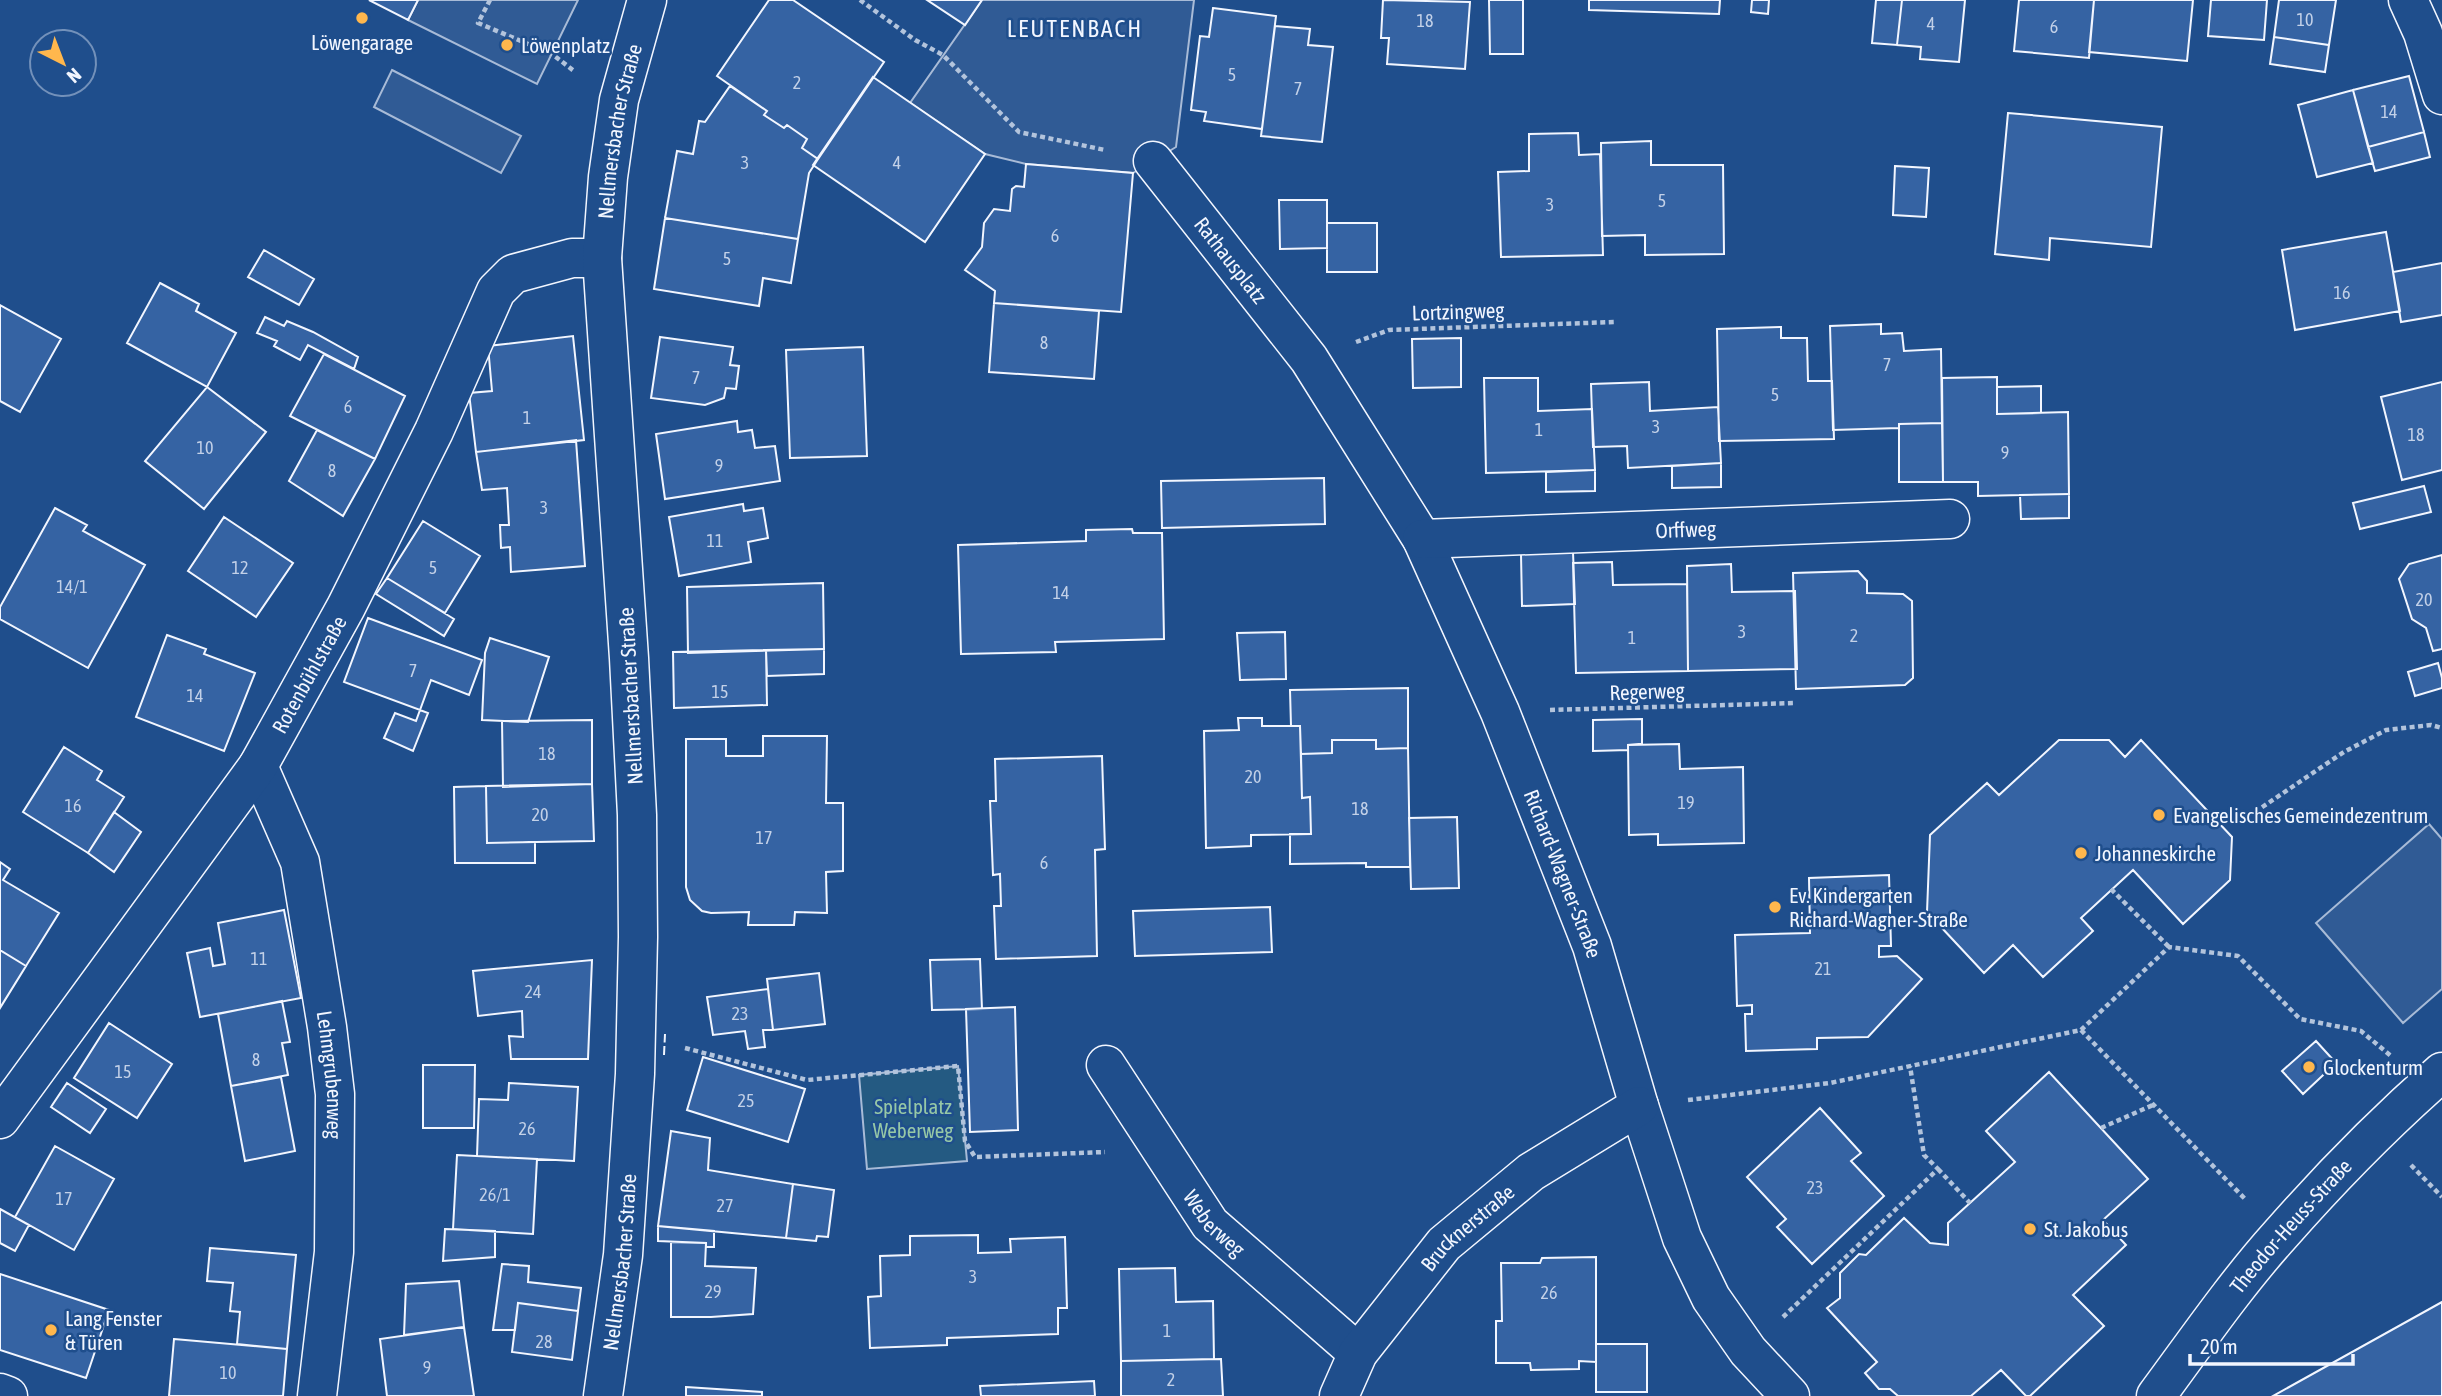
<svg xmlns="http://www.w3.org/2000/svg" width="2442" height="1396" font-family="'Asap Condensed',sans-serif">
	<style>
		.green { fill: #245a82; stroke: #a8bbd7; stroke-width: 2 }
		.parking { fill: #305b95; stroke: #a8bbd7; stroke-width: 2 }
		.building { fill: #3563a3; stroke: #f2f6ff; stroke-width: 2 }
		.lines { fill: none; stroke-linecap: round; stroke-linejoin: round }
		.street-casing { stroke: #f2f6ff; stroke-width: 41 }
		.secondary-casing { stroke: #f2f6ff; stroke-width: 41 }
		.path { stroke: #b3c4dc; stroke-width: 4.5; stroke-dasharray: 5 3.5; stroke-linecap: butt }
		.street { stroke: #1f4e8c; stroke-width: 38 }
		.secondary { stroke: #1f4e8c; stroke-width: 38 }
		.fence { stroke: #f2f6ff; stroke-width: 2; stroke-dasharray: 9 3.5; stroke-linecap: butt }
		.poi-dot { fill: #ffb74d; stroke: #1f4e8c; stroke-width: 2.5 }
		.labels { text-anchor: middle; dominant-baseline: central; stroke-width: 5; stroke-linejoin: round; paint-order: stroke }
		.number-label { font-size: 18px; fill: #c3d1e8 }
		.poi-label { font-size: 21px; fill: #f2f6ff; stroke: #1f4e8c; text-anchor: start }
		.street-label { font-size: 21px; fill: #f2f6ff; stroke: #1f4e8c }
		.park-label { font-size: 21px; fill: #97c8a6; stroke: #1f4e8c }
		.quarter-label { font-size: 24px; letter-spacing: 2px; fill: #f2f6ff; stroke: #1f4e8c }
	</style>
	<rect width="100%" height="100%" fill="#1f4e8c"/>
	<path class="green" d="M958,1066L967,1161L867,1169L859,1075Z"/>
	<path class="parking" d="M418,0H578L537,84L408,20Z
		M982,0H1194L1176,147L1133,173L1026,164L985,154L910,103Z
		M392,70L521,136L501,173L374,107Z
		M2429,824L2442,839V989L2403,1023L2316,923Z"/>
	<path class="building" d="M369,0H418L408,20Z
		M769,0H793L884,62L818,159L802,148L807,139L787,125L784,128L764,115L767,111L717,76Z
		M927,0H982L965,25Z
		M1383,0L1470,2L1465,69L1387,64L1389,38H1381Z
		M1489,0H1523V54H1490Z
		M1589,0H1720L1719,14L1589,10Z
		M1752,0H1769L1768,14L1751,12Z
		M1876,0H1902L1897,45L1872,43Z
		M1902,0H1965L1959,62L1920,59L1921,47L1897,45Z
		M2019,0H2094L2089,58L2014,51Z
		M2094,0H2193L2187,61L2089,52Z
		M2211,0H2267L2264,40L2208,36Z
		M2279,0H2336L2329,45L2274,37Z
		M1213,8L1276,16L1262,129L1204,121L1206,112L1191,110L1200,36L1209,37Z
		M1275,26L1310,29L1308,45L1333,47L1322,142L1261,136Z
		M2274,37L2329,45L2325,72L2270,64Z
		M2409,76L2424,132L2368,147L2353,90Z
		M873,77L985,154L925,242L813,165Z
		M730,86L767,111L764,115L784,128L787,125L807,139L802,148L818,159L809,173L798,239L665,218L677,151L693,154L699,121L705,122Z
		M2353,90L2373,163L2317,177L2298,105Z
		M2008,113L2162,127L2151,247L2050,238L2049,260L1995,254Z
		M2424,132L2430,157L2375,171L2368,147Z
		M1578,133L1579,155L1600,154L1603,255L1501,257L1498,172L1529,171V134Z
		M1651,141V165H1723L1724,254L1645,255V235L1602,236L1601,143Z
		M1026,164L1133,173L1121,312L994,303L995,291L965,270L982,247L984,223L994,209L1010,211L1012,189L1016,186L1024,187Z
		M1895,166L1929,168L1926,217L1893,215Z
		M1279,200H1327V248L1280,249Z
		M665,218L798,239L791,283L763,278L759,306L654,289Z
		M1327,223H1377V272H1327Z
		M2386,232L2400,311L2295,330L2282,250Z
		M264,250L314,279L299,305L248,277Z
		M2442,263V315L2401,322L2393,272Z
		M160,283L199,304L196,311L236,333L207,387L127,343Z
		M994,303L1099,311L1094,379L989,372Z
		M0,305L61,339L20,412L0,401Z
		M265,317L284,326L287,321L313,332L358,357L354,369L308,345L300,360L274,346L277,341L257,333Z
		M1881,324V334L1902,333L1904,351L1941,349L1942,423L1899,424V428L1833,430L1830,326Z
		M1781,327V338H1807L1808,381H1832L1834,439L1719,441L1717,329Z
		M573,336L584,440L476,452L469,393L492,391L488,346Z
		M660,337L733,347L730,365L739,366L736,389L726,388L724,398L705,405L651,398Z
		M1461,338V387L1413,388L1412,339Z
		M863,347L867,456L790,458L786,350Z
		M324,354L405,396L375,459L290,416Z
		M1997,377V414L2068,412L2069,494L1978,496V482H1943L1942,378Z
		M1484,378H1538V411L1592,409L1595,470L1486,473Z
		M1649,382L1650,411L1718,407L1721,463L1628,468L1627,446L1593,447L1591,384Z
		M2442,382V470L2402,480L2381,397Z
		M2041,386V413L1997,414V387Z
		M207,387L266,432L204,509L145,461Z
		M737,421L738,432L752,430L755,448L775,446L780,481L665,499L656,434Z
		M1942,423L1943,482H1899V424Z
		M317,430L375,459L343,516L289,481Z
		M576,440L585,566L511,572L510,547L501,548L500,525H509L507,488L482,490L476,452Z
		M1721,463V487L1672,488V466Z
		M1595,470V491L1546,492V472Z
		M1324,478L1325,524L1162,528L1161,481Z
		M2424,486L2431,512L2360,529L2353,503Z
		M2069,494V518L2021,519L2020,495Z
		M743,504L744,511L763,508L768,538L748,542L751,562L679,576L669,517Z
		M55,508L87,525L83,531L145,565L88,668L0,619V607Z
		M224,517L293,563L256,617L188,571Z
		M423,521L480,556L445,613L387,578Z
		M1132,529L1133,533H1162L1164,639L1055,642L1056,652L961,654L958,545L1086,541V530Z
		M1573,552L1575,604L1522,606L1521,554Z
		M2442,555V649L2433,651L2426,628L2412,619L2399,579L2409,564Z
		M1612,562L1613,585L1687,584L1688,671L1576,673L1573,563Z
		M1731,564L1732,592L1795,591L1797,669L1688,671L1687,566Z
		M1858,571L1867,581V593L1903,594L1912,601L1913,678L1905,685L1796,689L1793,573Z
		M387,578L454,619L444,636L376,594Z
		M823,583L824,649L688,653L687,587Z
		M368,618L482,660L469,695L431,680L420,710L344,682Z
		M1285,632L1286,679L1240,680L1237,633Z
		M167,635L206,649L204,654L255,673L224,751L136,717Z
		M490,638L549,657L528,722L482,720L485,653Z
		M824,649V674L767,676L766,650Z
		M766,650L767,705L674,708L673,652Z
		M2438,663L2442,678V688L2415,696L2408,672Z
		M1408,688V748L1376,749V740H1332V753L1301,754L1300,726H1291L1290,690Z
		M420,710L428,713L413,751L384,738L395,713L416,721Z
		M1238,718H1262V726H1300L1302,798L1310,797L1311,834L1251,835V846L1206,848L1204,731L1239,730Z
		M1642,719V744L1628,745V750L1593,751V720Z
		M592,720V784L503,787L502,721Z
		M763,736H827L826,803H843V871L826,872L827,913L795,912L794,925H748L749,912L711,913L702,911L690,900L686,887V739H726V756H763Z
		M1332,740H1376V749L1408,748L1410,867H1366V863L1290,864V834H1311L1310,797L1302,798L1301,754L1332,753Z
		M2059,740H2109L2125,757L2141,740L2232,837L2230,880L2183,924L2133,870L2081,918L2093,931L2043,977L2013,945L1984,973L1927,912L1930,835L1987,783L1999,795Z
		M1679,744L1680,769L1743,767L1744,843L1658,845V834L1629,835L1628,745Z
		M64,747L102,771L97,780L124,797L88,853L23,812Z
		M1102,756L1105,849L1095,850L1097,956L996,959L994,906H1001L1000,874L993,875L990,801H996L995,759Z
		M592,784L594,841L487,843L486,786Z
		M486,786L487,843L535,842V863H455L454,787Z
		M114,812L141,832L114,872L88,853Z
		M1457,817L1459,888L1411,889L1409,818Z
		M0,862L10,869L3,880L59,913L26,966L0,950Z
		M1889,875L1891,946H1879V957L1897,956L1922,979L1868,1037L1817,1038V1049L1746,1051L1745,1014H1752V1005L1737,1006L1735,935L1810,933L1809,878Z
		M1270,907L1272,952L1135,956L1133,911Z
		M284,910L301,998L200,1017L187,953L210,948L213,966L225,964L218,923Z
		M0,950L26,966L0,1008Z
		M980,959L982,1009L932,1010L930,960Z
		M592,960L588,1059H511L509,1036L523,1037L522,1011L478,1016L473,971Z
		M819,973L825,1024L773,1030L767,979Z
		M768,989L773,1030H763L765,1047L748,1049L745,1031L713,1035L707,997Z
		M282,1001L290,1042L282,1043L288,1075L231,1086L218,1014Z
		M1015,1007L1018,1130L970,1132L966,1009Z
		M109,1023L172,1064L137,1118L74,1078Z
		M2316,1041L2336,1063L2303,1094L2282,1071Z
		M703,1057L805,1089L788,1142L687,1110Z
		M423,1065H475L474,1128H423Z
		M2049,1072L2148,1179L2103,1220L2126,1245L2073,1295L2104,1326L2030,1396H2026L2001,1370L1971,1396H1898L1890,1389H1879L1865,1373L1877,1362L1827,1308L1840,1298V1273L1859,1254L1866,1255L1904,1218L1930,1243L1948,1245V1223L2015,1162L1986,1131Z
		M281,1077L295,1151L245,1161L231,1086Z
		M67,1083L106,1109L90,1133L51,1107Z
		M509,1083L578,1087L574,1161L477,1156L479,1099L508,1100Z
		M1820,1108L1861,1153L1851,1161L1884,1196L1812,1264L1777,1227L1786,1219L1747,1177Z
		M671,1131L710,1138L708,1170L793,1184L786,1238L658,1226Z
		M55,1146L114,1179L74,1250L15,1217Z
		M457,1155L537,1159L533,1234L453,1229Z
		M793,1184L834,1190L828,1237L817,1236L816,1241L786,1238Z
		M0,1209L29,1225L15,1251L0,1243Z
		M658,1226L714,1231V1247H706V1243L658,1241Z
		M445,1229L495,1231V1257L443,1261Z
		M978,1235V1253L1011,1252L1010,1239L1065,1237L1067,1308H1058V1334L947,1338V1345L870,1348L868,1297L881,1296L880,1256L910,1255V1236Z
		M671,1242L706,1243L705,1266L756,1268L753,1314L711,1317H671Z
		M210,1248L296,1255L287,1349L237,1344L240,1312L230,1311L233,1283L207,1281Z
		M1596,1257V1362L1579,1361V1369L1531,1370L1530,1363H1496V1321H1502L1501,1263H1540L1542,1258Z
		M502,1264L529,1266L528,1282L581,1288L578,1311L518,1303L515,1330H493Z
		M1175,1268L1176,1302L1213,1301L1214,1359L1121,1361L1119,1269Z
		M0,1274L109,1310L86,1378L0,1350Z
		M459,1281L464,1327L404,1335L406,1284Z
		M2442,1302V1396H2273Z
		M518,1303L578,1311L572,1360L512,1352Z
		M464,1327L474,1396H387L380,1339Z
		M174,1339L287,1349L283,1396H169Z
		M1596,1344H1647V1392H1596Z
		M1221,1359L1223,1396H1121V1361Z
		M1094,1381L1095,1396H981L980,1386Z
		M686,1387L762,1392V1396H686Z"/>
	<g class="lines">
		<defs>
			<g id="street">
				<path d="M2408,0L2423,33L2442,95"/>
				<path id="s1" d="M1153,161L1309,359L1422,539L1500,712L1592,946L1639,1106L1682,1238L1711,1298L1748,1351L1790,1396"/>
				<path id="s2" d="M1422,539L1950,519"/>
				<path id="s3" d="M258,766L300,862L327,1027L335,1094L334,1252L317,1396"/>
				<path id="s4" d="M1106,1065L1210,1224L1358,1353"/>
				<path id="s5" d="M0,1119L258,766L346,607L434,431L496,291L513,274L572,258H602"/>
				<path d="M0,1393L8,1396"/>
				<path id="s6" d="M1339,1396L1358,1353L1444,1244L1531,1172L1639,1106"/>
				<path id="s7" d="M2156,1396C2196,1342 2235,1285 2280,1235C2330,1178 2385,1122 2442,1072"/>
			</g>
			<g id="secondary">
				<path id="s8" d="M603,1396L623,1255L635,1074L638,937L637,815L629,658L602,258L608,177L619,100L647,0"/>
			</g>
		</defs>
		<use href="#street" class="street-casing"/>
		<use href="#secondary" class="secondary-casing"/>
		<path class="path" d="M490,0L478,23L552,54L574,71
			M860,0L915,40L943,55L1019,132L1105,150
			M1356,342L1389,330L1614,322
			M1550,710L1795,703
			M2255,812L2344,752L2386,730L2431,725L2442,728
			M2111,889L2169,947
			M2081,1030L2246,1200
			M685,1048L807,1080L958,1066L965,1141L975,1157L1105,1152
			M1688,1100L1830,1083L2081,1030L2169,947L2238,956L2300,1019L2361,1031L2391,1056
			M2101,1128L2153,1105
			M2411,1165L2442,1197
			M1938,1169L1970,1203
			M1783,1317L1938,1169L1924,1155L1910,1066"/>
		<use href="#street" class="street"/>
		<use href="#secondary" class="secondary"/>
		<path class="fence" d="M664,1055L665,1034"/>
	</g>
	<g class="poi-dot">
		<circle cx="362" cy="18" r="7"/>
		<circle cx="507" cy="45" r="7"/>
		<circle cx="2159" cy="815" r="7"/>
		<circle cx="2081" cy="853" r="7"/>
		<circle cx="1775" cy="907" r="7"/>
		<circle cx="2309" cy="1067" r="7"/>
		<circle cx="2030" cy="1229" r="7"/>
		<circle cx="51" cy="1330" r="7"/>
	</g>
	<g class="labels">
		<g class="number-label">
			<text x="2305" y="19">10</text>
			<text x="1425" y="20">18</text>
			<text x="1931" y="23">4</text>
			<text x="2054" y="26">6</text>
			<text x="1232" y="74">5</text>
			<text x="797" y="82">2</text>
			<text x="1298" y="88">7</text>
			<text x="2389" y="111">14</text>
			<text x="745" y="162">3</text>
			<text x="897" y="162">4</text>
			<text x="1662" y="200">5</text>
			<text x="1550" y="204">3</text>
			<text x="1055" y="235">6</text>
			<text x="727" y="258">5</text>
			<text x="2342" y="292">16</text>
			<text x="1044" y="342">8</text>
			<text x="1887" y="364">7</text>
			<text x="696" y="377">7</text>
			<text x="1775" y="394">5</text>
			<text x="348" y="406">6</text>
			<text x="527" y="417">1</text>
			<text x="1656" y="426">3</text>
			<text x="1539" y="429">1</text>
			<text x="2416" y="434">18</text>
			<text x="205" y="447">10</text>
			<text x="2005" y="452">9</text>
			<text x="719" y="465">9</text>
			<text x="332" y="470">8</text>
			<text x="544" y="507">3</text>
			<text x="715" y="540">11</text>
			<text x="240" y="567">12</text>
			<text x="433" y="567">5</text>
			<text x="72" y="586">14/1</text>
			<text x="1061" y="592">14</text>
			<text x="2424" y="599">20</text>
			<text x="1742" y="631">3</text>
			<text x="1854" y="635">2</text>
			<text x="1632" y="637">1</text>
			<text x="413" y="670">7</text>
			<text x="720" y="691">15</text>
			<text x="195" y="695">14</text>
			<text x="547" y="753">18</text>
			<text x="1253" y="776">20</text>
			<text x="1686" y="802">19</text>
			<text x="73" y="805">16</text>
			<text x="1360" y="808">18</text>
			<text x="540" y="814">20</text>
			<text x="764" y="837">17</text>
			<text x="1044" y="862">6</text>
			<text x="259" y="958">11</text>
			<text x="1823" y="968">21</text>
			<text x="533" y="991">24</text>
			<text x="740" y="1013">23</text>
			<text x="256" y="1059">8</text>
			<text x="123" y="1071">15</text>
			<text x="746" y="1100">25</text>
			<text x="527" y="1128">26</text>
			<text x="1815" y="1187">23</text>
			<text x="495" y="1194">26/1</text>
			<text x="64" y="1198">17</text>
			<text x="725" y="1205">27</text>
			<text x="973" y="1276">3</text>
			<text x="713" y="1291">29</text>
			<text x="1549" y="1292">26</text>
			<text x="1167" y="1330">1</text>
			<text x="544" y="1341">28</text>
			<text x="427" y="1367">9</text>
			<text x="228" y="1372">10</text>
			<text x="1171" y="1379">2</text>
		</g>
		<g class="poi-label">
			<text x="362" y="42" text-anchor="middle">Löwengarage</text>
			<text x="521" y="45">Löwenplatz</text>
			<text x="2173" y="815">Evangelisches Gemeindezentrum</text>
			<text x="2095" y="853">Johanneskirche</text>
			<text x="1789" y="895">Ev. Kindergarten<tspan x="1789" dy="24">Richard-Wagner-Straße</tspan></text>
			<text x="2323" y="1067">Glockenturm</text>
			<text x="2044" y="1229">St. Jakobus</text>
			<text x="65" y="1318">Lang Fenster<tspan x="65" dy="24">&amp; Türen</tspan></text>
		</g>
		<g class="street-label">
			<text stroke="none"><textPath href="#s8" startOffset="1269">Nellmersbacher Straße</textPath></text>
			<text stroke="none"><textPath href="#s1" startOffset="126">Rathausplatz</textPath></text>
			<text transform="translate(1458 311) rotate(-2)">Lortzingweg</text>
			<text stroke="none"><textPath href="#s2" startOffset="264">Orffweg</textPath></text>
			<text stroke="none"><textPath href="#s5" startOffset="542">Rotenbühlstraße</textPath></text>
			<text transform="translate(1647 691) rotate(-2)">Regerweg</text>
			<text transform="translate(630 696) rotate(-93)">Nellmersbacher Straße</text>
			<text stroke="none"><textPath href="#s1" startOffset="828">Richard-Wagner-Straße</textPath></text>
			<text stroke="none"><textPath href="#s3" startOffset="320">Lehmgrubenweg</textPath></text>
			<text stroke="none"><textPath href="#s4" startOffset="192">Weberweg</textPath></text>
			<text stroke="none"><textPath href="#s7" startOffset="217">Theodor-Heuss-Straße</textPath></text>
			<text stroke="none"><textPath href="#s6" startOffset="214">Brucknerstraße</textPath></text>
			<text stroke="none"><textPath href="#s8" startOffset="135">Nellmersbacher Straße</textPath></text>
		</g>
		<g class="park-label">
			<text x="913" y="1106">Spielplatz<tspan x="913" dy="24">Weberweg</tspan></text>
		</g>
		<g class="quarter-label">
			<text x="1075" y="28">LEUTENBACH</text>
		</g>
	</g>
	<g transform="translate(63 63) rotate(138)"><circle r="33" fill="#1f4e8c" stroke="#7391ba" stroke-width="2"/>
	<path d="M0-5L12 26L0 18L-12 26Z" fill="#ffb74d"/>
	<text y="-10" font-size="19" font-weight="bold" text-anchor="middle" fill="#f2f6ff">N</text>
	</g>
	<path d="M2190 1354v10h163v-10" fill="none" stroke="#f2f6ff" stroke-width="3.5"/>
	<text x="2200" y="1354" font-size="21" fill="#f2f6ff" stroke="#1f4e8c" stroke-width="5" paint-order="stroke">20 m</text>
</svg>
